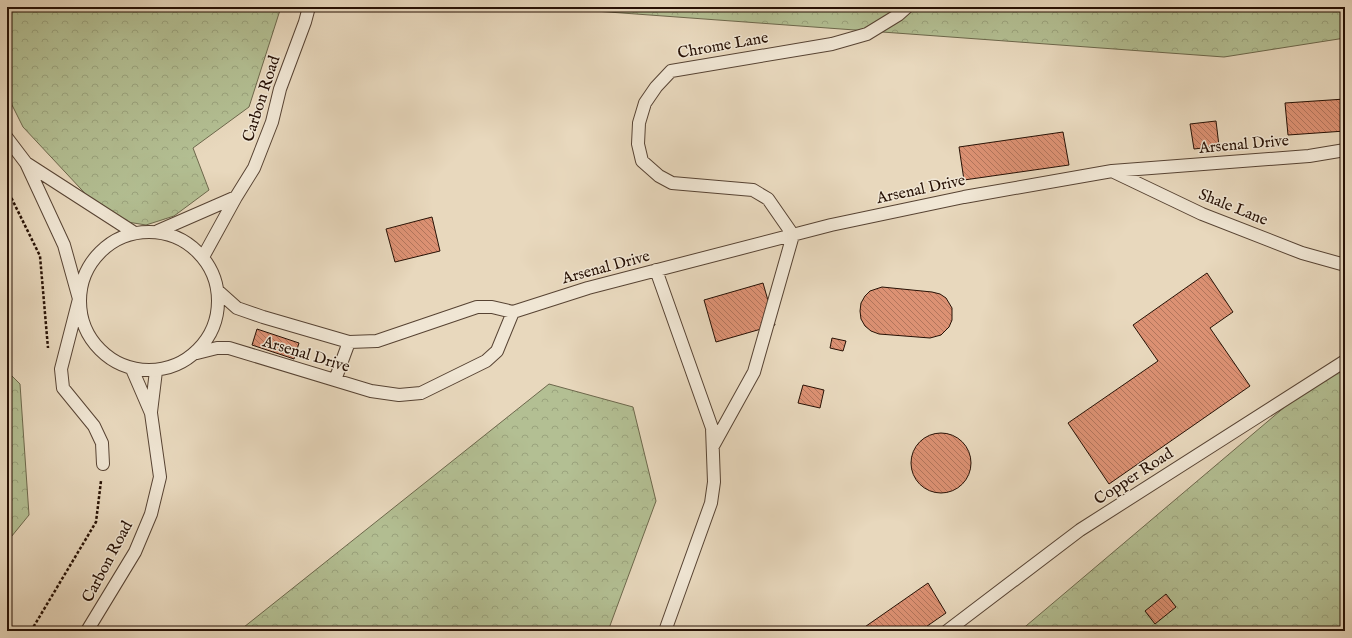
<svg xmlns="http://www.w3.org/2000/svg" width="1352" height="638" font-family="'IM FELL English',serif">
	<style>
		.forest { fill: url(#forest-crowns); stroke: #6d684c }
		.building { fill: url(#building-back-hatch); stroke: #271105 }
		.lines { fill: none; stroke-linecap: round; stroke-linejoin: round }
		.service-casing { stroke: #574333; stroke-width: 14 }
		.path { stroke: #271105; stroke-width: 2.5; stroke-dasharray: 3 2; stroke-linecap: butt }
		.service { stroke: #f0e6d4; stroke-width: 12 }
		.labels { text-anchor: middle; dominant-baseline: central; stroke-width: 3; stroke-linejoin: round; paint-order: stroke }
		.street-label { font-size: 16px; fill: #271105; stroke: #f0e6d4 }
	</style>
	<defs>
		<pattern id="forest-crowns" width="20" height="18" patternUnits="userSpaceOnUse"><rect width="20" height="18" fill="#b3bf93"/><path d="M2 6a3 3 0 1 1 6 0M12 15a3 3 0 1 1 6 0" fill="none" stroke="#9aa37d"/></pattern>
		<pattern id="building-back-hatch" width="6" height="6" patternUnits="userSpaceOnUse"><rect width="6" height="6" fill="#dc9173"/><path d="M-1 5l2 2M0 0l6 6M5-1l2 2" fill="none" stroke="#b2755c"/></pattern>
	</defs>
	<rect width="100%" height="100%" fill="#e8d8bd"/>
	<filter id="stains"><feTurbulence type="fractalNoise" baseFrequency=".005" numOctaves="4"/><feColorMatrix values="0 0 0 0 .2 0 0 0 0 .09 0 0 0 0 .02 0 0 0 .5 -.17"/></filter>
	<radialGradient id="worn" r=".72"><stop offset=".6" stop-color="#630" stop-opacity="0"/><stop offset="1" stop-color="#630" stop-opacity=".3"/></radialGradient>
	<path class="forest" d="M7,7H281L249,107L193,148L209,190L174,216L146,225L109,219L23,127L7,95Z
		M540,7H1345V38L1224,57Z
		M1345,356V631H1020Z
		M7,371L20,384L29,515L7,542Z
		M549,384L633,407L656,501L608,631H239Z"/>
	<path class="building" d="M1345,99V131L1288,135L1285,103Z
		M1216,121L1219,146L1194,149L1190,124Z
		M1063,132L1069,165L964,180L959,147Z
		M432,217L440,251L395,262L386,229Z
		M1207,273L1233,312L1210,328L1250,386L1109,484L1068,423L1158,361L1133,325Z
		M763,283L775,325L716,342L704,300Z
		M882,287L932,292L940,294L946,298L952,308V320L949,327L941,335L930,338L879,334L871,331L865,326L861,319L860,311L861,303L865,296L870,291Z
		M257,329L299,343L294,359L252,345Z
		M832,338L846,341L843,351L830,348Z
		M803,385L824,390L820,408L798,403Z
		M911 463a30 30 0 1 1 60 0a30 30 0 1 1-60 0Z
		M928,583L946,613L920,631H859Z
		M1166,594L1176,607L1155,624L1145,611Z"/>
	<g class="lines">
		<defs>
			<path id="service" d="M7,138L26,163L64,245L79,299L61,369L63,388L94,426L102,443L103,464
				M26,163L133,232
				M1114,172L1202,214L1302,253L1345,265
				M158,231L236,197
				M80 301a69 69 0 1 1 138 0a69 69 0 1 1-138 0Z
				M203,257L236,197L254,168L272,122L280,89L305,22L309,7
				M656,270L712,428L714,482L711,503L665,631
				M218,291L237,308L263,317L349,342L377,341L477,307H492L513,312
				M197,353L217,348H229L371,391L399,395L421,393L486,361L497,351L513,312L588,288L831,225L964,197L1112,171L1309,156L1345,150
				M335,380L349,342
				M151,412L156,371
				M713,446L754,372L793,235L768,199L753,190L672,183L659,176L642,161L638,144L639,123L645,103L656,87L671,71L832,44L867,34L898,15L907,7
				M87,631L135,552L151,514L160,477L151,413L132,369
				M947,631L1080,530L1345,361"/>
		</defs>
		<use href="#service" class="service-casing"/>
		<path class="path" d="M7,189L40,256L48,348
			M31,631L96,522L101,481"/>
		<use href="#service" class="service"/>
	</g>
	<g class="labels">
		<g class="street-label">
			<text transform="translate(723 46) rotate(-10)">Chrome Lane</text>
			<text transform="translate(262 99) rotate(-72)">Carbon Road</text>
			<text transform="translate(1244 145) rotate(-5)">Arsenal Drive</text>
			<text transform="translate(921 190) rotate(-12)">Arsenal Drive</text>
			<text transform="translate(1233 208) rotate(22)">Shale Lane</text>
			<text transform="translate(606 268) rotate(-15)">Arsenal Drive</text>
			<text transform="translate(306 355) rotate(17)">Arsenal Drive</text>
			<text transform="translate(1134 477) rotate(-33)">Copper Road</text>
			<text transform="translate(108 562) rotate(-62)">Carbon Road</text>
		</g>
	</g>
	<rect width="1352" height="638" fill="none" stroke="#e8d8bd" stroke-width="24"/>
	<rect x="8" y="8" width="1336" height="622" fill="none" stroke="#271105" stroke-width="2"/>
	<rect x="12" y="12" width="1328" height="614" fill="none" stroke="#271105"/>
	<rect width="100%" height="100%" filter="url(#stains)"/>
	<rect width="100%" height="100%" fill="url(#worn)"/>
</svg>
